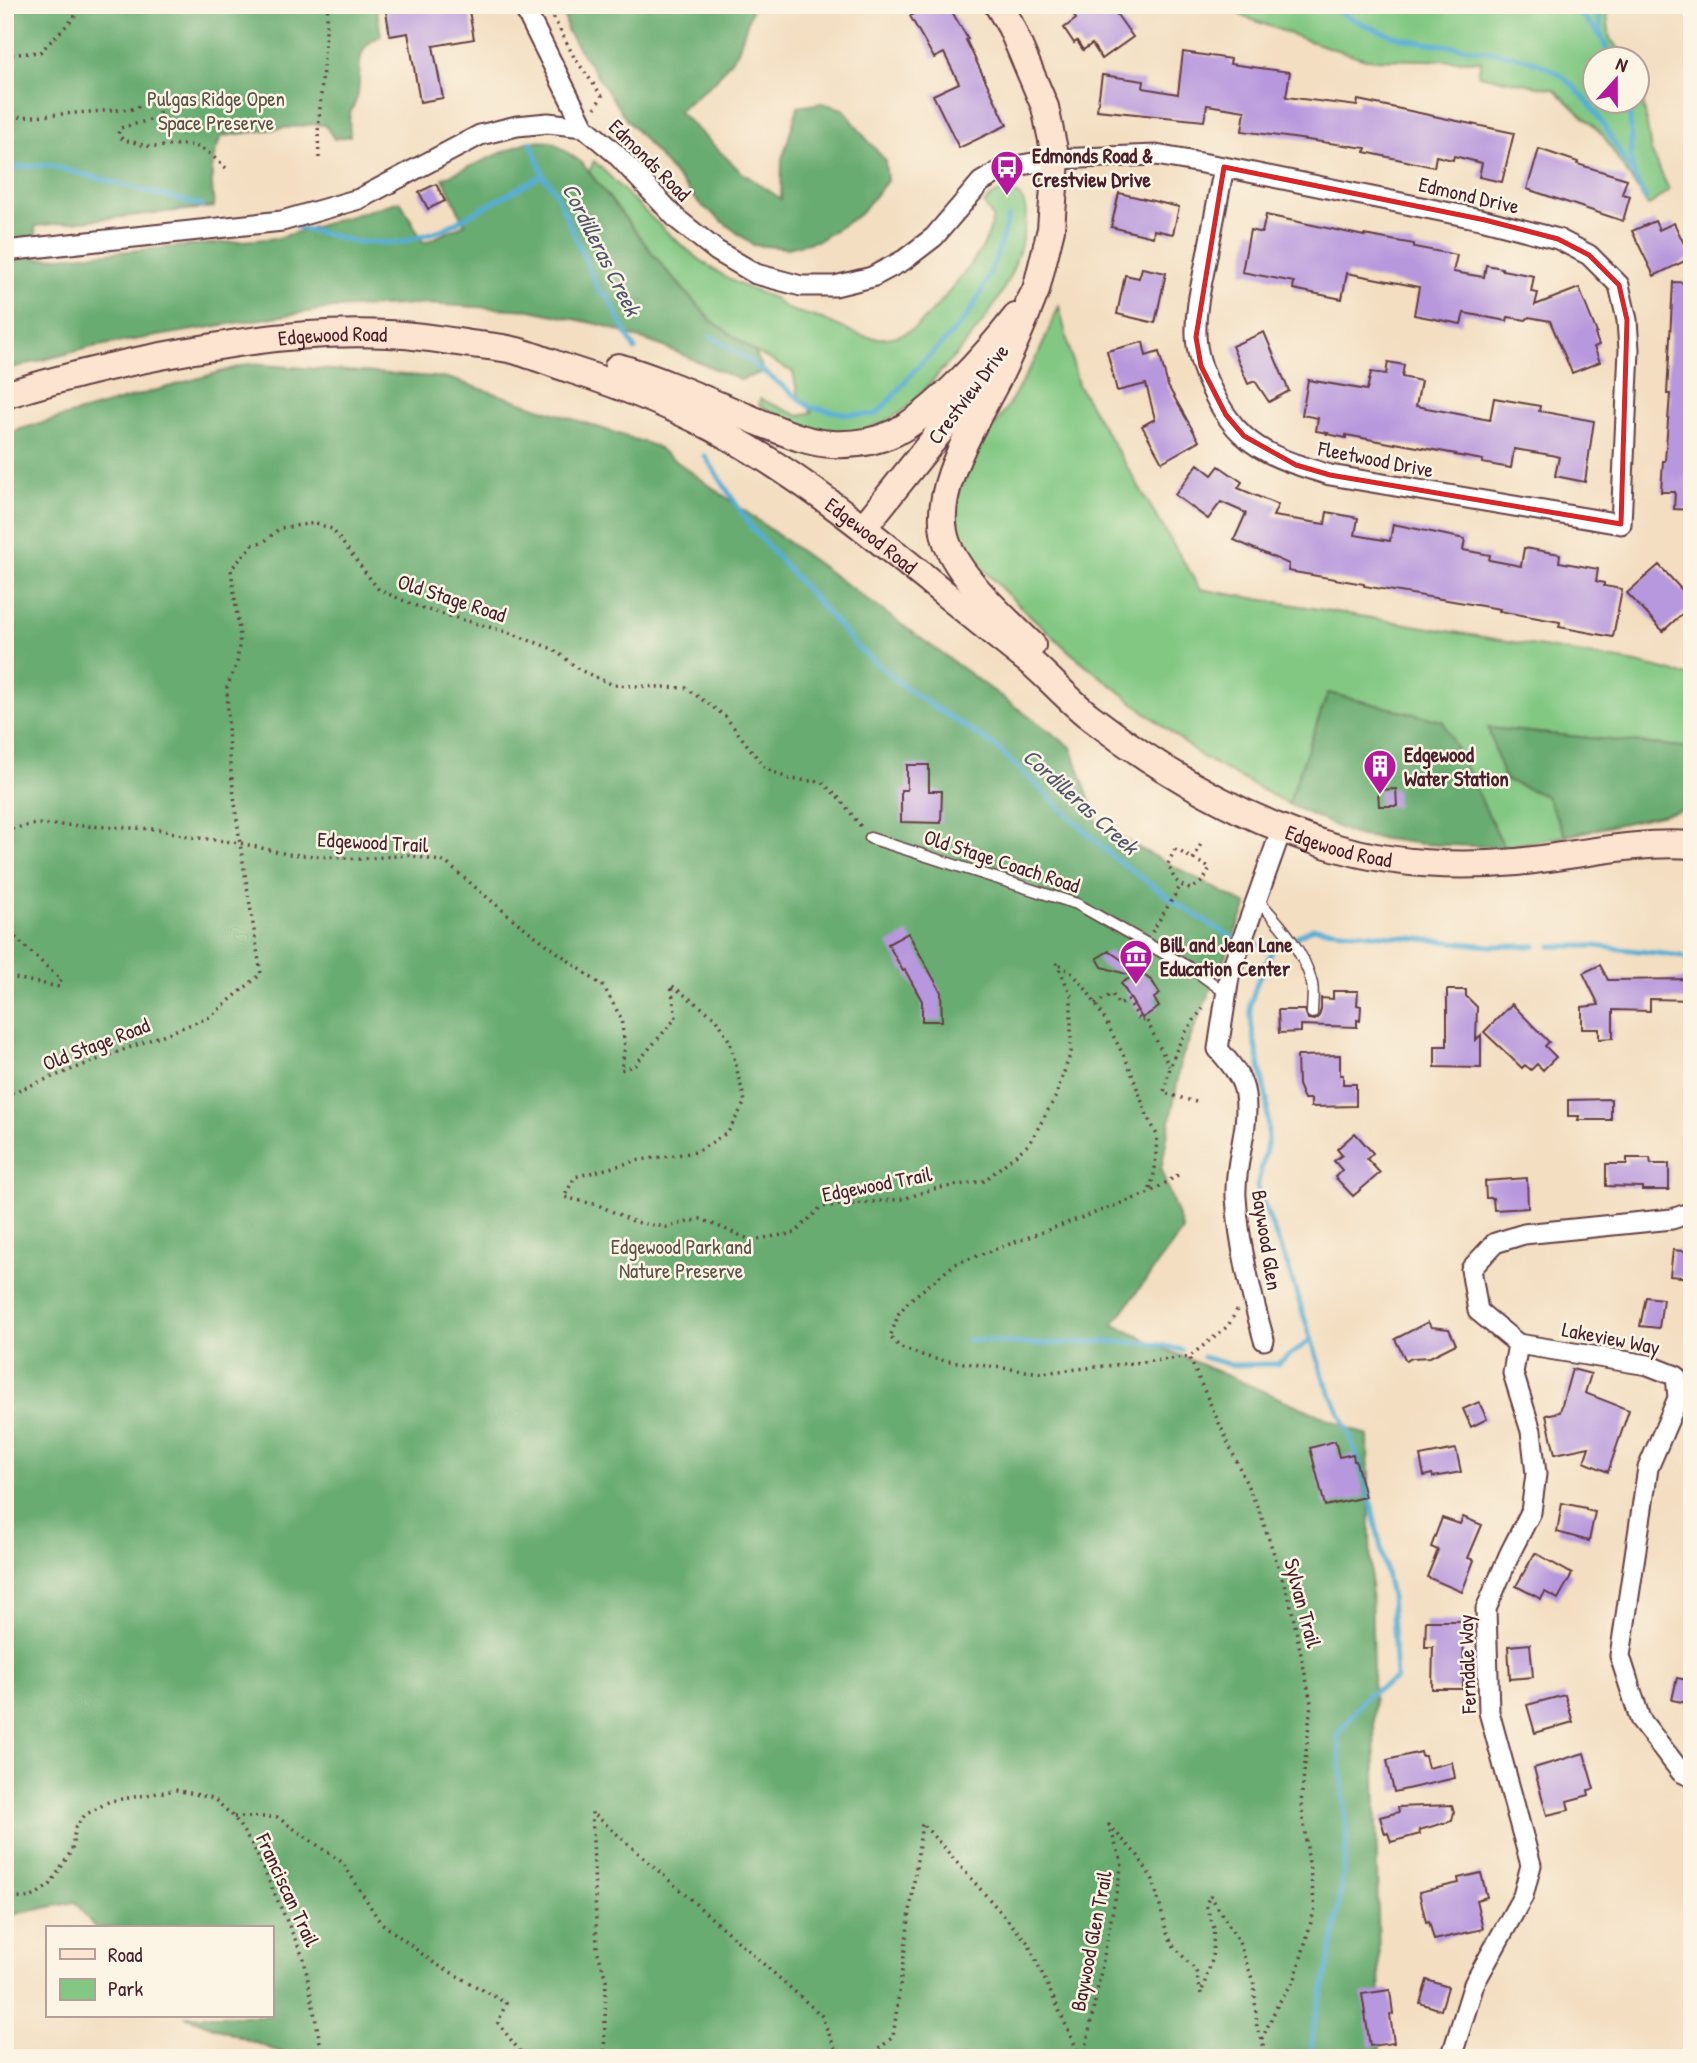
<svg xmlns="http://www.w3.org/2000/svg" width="1697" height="2063" font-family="'Patrick Hand',sans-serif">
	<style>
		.green { fill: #82c883; stroke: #667457; stroke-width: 2 }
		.forest { fill: #69ac71; stroke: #5a664e; stroke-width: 2 }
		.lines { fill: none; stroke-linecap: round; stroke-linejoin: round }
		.stream { stroke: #57add3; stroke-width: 5 }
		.building { fill: #b797dd }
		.lane-casing { stroke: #633c42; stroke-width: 13 }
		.street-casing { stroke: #633c42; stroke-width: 23 }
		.secondary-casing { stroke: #633c42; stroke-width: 30 }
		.path { stroke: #633c42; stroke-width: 3.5; stroke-dasharray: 2 5; stroke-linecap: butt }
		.lane { stroke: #fff; stroke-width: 10 }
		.street { stroke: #fff; stroke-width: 19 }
		.secondary { stroke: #fde4d0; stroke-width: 26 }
		.marked { fill: none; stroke: #d62828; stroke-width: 5; stroke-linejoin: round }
		.labels { text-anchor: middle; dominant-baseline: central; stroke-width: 5; stroke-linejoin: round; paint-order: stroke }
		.park-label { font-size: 21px; fill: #5b5245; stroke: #fcf5e5 }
		.poi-label { font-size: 21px; font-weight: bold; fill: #4a1f2b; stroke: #fcf5e5; text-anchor: start }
		.street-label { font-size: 21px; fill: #4a1f2b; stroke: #fcf5e5 }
		.water-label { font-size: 23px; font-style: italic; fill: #4f586e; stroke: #fcf5e5 }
	</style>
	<rect width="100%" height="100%" fill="#fcf5e5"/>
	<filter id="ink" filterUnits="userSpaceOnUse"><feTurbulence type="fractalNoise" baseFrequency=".0143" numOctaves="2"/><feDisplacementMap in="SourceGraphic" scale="14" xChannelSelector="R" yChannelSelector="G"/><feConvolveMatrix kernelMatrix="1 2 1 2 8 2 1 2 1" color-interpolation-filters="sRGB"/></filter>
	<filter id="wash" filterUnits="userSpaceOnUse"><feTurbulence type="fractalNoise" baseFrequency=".00686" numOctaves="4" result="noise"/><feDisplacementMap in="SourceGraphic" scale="28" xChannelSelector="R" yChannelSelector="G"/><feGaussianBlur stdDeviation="1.57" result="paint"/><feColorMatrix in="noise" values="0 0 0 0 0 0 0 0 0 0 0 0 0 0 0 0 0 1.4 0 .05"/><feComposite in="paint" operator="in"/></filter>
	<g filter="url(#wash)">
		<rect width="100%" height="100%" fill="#f3dec1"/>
		<path class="green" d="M1225,5H1606L1610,39L1629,59L1596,60V102H1638V70L1651,151L1669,190L1648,206L1602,134L1554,89L1478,75L1481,61L1366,59L1312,42L1245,17Z
			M594,161C634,200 676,247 724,276C739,286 757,292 774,298C786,313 805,313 822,319C840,326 863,340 883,338C893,338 904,334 913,329C929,319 972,265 982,248C988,238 991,228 993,218L984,204C994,192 1004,187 1019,195C1029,208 1026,220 1023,235C1012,290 978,332 941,371C929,384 918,399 904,410C893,418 880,425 866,429C827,440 793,423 759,405L760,399L799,416L812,412L798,394L793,372L755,352L711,320L665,269L589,172Z
			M1059,306L1078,385L1200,589L1637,663L1692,677V748L1489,728L1504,779L1546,796L1566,836L1504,847L1442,721L1328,693L1288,804L1202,757L1071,653L1007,594L964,550L957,524L956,497L972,459L1006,409L1039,353Z"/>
		<path class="forest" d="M5,5H376L381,36C351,47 363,73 357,98C355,103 352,108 350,114C348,120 350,129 350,136L334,139L325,125L315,124L222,136C209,159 211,182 214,207L35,226L38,259L278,238L400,201L424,243L465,224L443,178L529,141L552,142L581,162L665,269L711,320L755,352L764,372L740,380L667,348L602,325L531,310L426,304L333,308L235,323L92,347L5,370Z
			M566,5H753L738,51L716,80L678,111L740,171L781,199L782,160L798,107L822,103L844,109L863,135L885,160L887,181L860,214L819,240L788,248L753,245L700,204L626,119L567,31L564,9Z
			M248,364L448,378L655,446L1071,747L1099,827L1247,905L1182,1057L1161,1170L1183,1230L1113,1324L1165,1349L1368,1436L1381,2058H295L185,2016H271V1928H95L75,1902L5,1916V436L21,429Z
			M1328,693L1443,721L1504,847L1422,844L1354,835L1288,804Z
			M1488,728L1692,748V812L1683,810L1566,836L1546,796L1504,779Z"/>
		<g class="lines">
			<path class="stream" d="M1326,5C1354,21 1383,35 1415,41C1457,49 1519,49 1556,72C1593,96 1613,143 1635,179
				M1573,5L1601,37
				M1597,5L1602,38L1612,60
				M1628,102L1631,129V159L1635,179L1646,199
				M531,142L543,175L555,191L600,293L607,295L635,350
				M5,168L48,165L203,206
				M297,227L357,242L399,243L444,229L543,175
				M711,336L747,359L810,407L847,414L875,415C892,400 903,382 918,367C933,351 950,338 964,320C986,291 999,252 1008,217
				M705,456L751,527L858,648L911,692L995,746L1113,857L1181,906L1229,936L1273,949L1313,928L1490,946H1535
				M1551,946H1595L1682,956L1692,963
				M1273,949L1258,980L1250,1005L1252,1028L1267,1100L1268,1140L1257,1187L1288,1267L1324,1379L1350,1436L1367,1483L1391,1596L1396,1679L1366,1696L1338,1734L1347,1842L1335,1933L1321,1998L1314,2022L1311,2058
				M968,1340C989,1341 1011,1343 1032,1344C1082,1344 1133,1336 1182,1350
				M1203,1357L1232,1365L1277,1364L1311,1340"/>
		</g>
		<g id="blocks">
			<path class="building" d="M385,5H468L474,39L433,46L443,98L420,102L408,33L390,36Z
				M909,5H948L968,39L966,40L1007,125L959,148L933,95L959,83L944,53L934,58L910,16L914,14Z
				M1068,5H1110L1133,37L1102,59L1092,44L1083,50L1077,41L1074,43L1064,28L1076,19Z
				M1183,52L1231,59L1230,64L1290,72L1286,97L1357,106L1358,100L1514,133L1502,182L1479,177L1482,163L1454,156L1453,160L1436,156L1434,167L1365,152L1366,148L1242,131L1245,111L1207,105L1204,121L1097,110L1102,75L1144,81L1143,88L1178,94Z
				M1539,149L1578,162L1577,164L1627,179L1622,194L1630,196L1623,221L1527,189Z
				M436,184L445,201L428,209L419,192Z
				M1119,193L1179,207L1173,234L1154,230L1153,237L1111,227Z
				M1266,215L1364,236V235L1414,244V247L1457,255L1453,272L1484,277L1486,265L1502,268V270L1534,276L1531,292L1538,293L1535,305L1579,288L1597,333L1595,334L1599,345L1594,347L1600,362L1572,373L1550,321L1529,317L1526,320L1508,317L1507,321L1464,313L1461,324L1414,315L1419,287L1347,273L1342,299L1293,289L1294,282L1242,272L1250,230L1262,233Z
				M1655,221L1659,230L1674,223L1691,258L1654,276L1632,231Z
				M1142,268L1166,273L1155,323L1117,314L1125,275L1139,278Z
				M1673,282L1692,283V510L1674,509L1675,492H1661L1663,461H1665L1670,394H1667Z
				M1264,332L1289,391L1269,402L1255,381L1248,384L1232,346Z
				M1143,342L1146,356L1159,352L1168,386L1199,441L1162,462L1142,426L1155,419L1146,384L1117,391L1107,351Z
				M1388,362L1404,365L1402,377L1421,381L1416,406L1490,420L1494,398L1540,406L1539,411L1594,421L1585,482L1555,476L1559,457L1551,455L1514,449L1511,468L1482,463L1483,460L1455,455L1456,454L1395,443V444L1346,435V438L1327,434L1328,433L1316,431L1318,418L1302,415L1308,380L1367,390L1371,372L1386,374Z
				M1198,464L1212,475L1219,466L1242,482L1238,488L1278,505L1273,516L1325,524L1327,512L1358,518L1355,535L1390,541L1393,524L1465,539L1463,550L1490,555L1489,560L1521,566L1524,548L1560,554L1559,562L1598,569L1596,581L1604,583V586L1622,589L1613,637L1559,627L1560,622L1499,611L1500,609L1364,586V584L1288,571L1289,564L1234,540L1246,513L1221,502L1208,519L1175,495Z
				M1659,565L1692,601V605L1663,631L1627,593Z
				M907,765H929V791H942L941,823L901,822V790H907Z
				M1396,789L1397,806H1379L1378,790Z
				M908,933L941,992L942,1021H922V1001L905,970L903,971L888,944Z
				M1109,951L1152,981L1160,994L1154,998L1159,1007L1142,1018L1121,983L1133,976L1102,967L1097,958Z
				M1600,965L1608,980L1692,979V1000L1650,999V1011L1613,1010V1038L1599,1039V1029H1582V1007L1599,1005L1583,973Z
				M1447,990H1466V996L1477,1007L1476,1040L1481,1035V1068L1435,1067V1046H1447Z
				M1333,991H1358L1357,1005L1361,1006L1360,1021L1357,1020V1027L1301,1025V1032L1279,1033L1278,1010H1305L1308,1019L1315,1020L1319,1016L1321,1009V998L1333,999Z
				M1512,1004L1549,1042L1545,1046L1556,1057L1543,1070L1537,1064L1531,1070L1525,1065L1522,1068L1484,1032Z
				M1340,1055V1075H1343V1084H1356V1106L1311,1107V1099H1304L1298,1085L1297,1056Z
				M1611,1099V1120H1578L1579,1116H1568V1100Z
				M1355,1133L1373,1153L1367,1159L1380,1173L1353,1196L1335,1177L1342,1170L1334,1161L1342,1155L1337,1149Z
				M1627,1158H1650L1651,1164H1669V1190H1642V1187L1606,1186V1164H1627Z
				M1527,1178L1528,1208L1494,1210L1493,1198H1486L1485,1181Z
				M1673,1250L1692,1252V1278L1670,1276Z
				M1646,1297L1663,1299L1659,1328L1640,1326Z
				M1428,1322L1431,1327L1449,1329L1456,1344L1430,1357L1412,1358L1406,1361L1395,1339Z
				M1572,1369L1591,1374L1585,1393L1629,1410L1608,1472L1584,1462L1589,1447L1555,1454L1546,1415L1560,1412Z
				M1479,1402L1487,1419L1471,1427L1463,1409Z
				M1335,1441L1339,1457L1353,1454L1354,1461H1356L1365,1497L1325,1506L1310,1448Z
				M1456,1449L1461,1472L1433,1477L1432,1474L1424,1476L1420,1456Z
				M1562,1503L1586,1508V1510L1595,1512L1589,1541L1557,1532Z
				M1463,1517L1482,1525L1468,1558L1474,1560L1462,1592L1427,1577L1438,1550L1431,1547L1442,1518L1460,1524Z
				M1535,1553L1572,1574L1558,1599L1545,1592L1541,1599L1516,1586Z
				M1426,1621H1464L1463,1689H1432L1433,1647H1425Z
				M1530,1644L1533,1677L1510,1679L1508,1646Z
				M1677,1678L1692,1681V1704L1672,1700Z
				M1565,1695L1573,1722L1535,1733L1527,1705Z
				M1421,1752L1422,1756H1425L1428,1768L1452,1762L1455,1778L1394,1792L1387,1760Z
				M1584,1753L1594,1789L1588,1790L1589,1795L1567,1801L1569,1810L1547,1815L1534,1768Z
				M1452,1805L1454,1812L1452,1821L1419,1830L1420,1834L1391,1842L1388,1833L1385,1834L1380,1817L1399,1812L1398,1807Z
				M1481,1873L1487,1897L1476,1900L1483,1929L1434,1940L1429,1921L1426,1922L1419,1892L1459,1883L1458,1878Z
				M1427,1980L1448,1987L1441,2010L1420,2003Z
				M1390,1990L1393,2014L1390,2015L1394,2043L1370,2046L1362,1994Z"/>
		</g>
	</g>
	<g filter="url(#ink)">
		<use href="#blocks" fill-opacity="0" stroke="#633c42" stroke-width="2"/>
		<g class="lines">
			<defs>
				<path id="lane" d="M870,838L1077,904L1197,972L1226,993
					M1257,899C1279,923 1305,952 1312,984C1314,993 1312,1004 1312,1013"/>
				<path id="street" d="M523,5L584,127
					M5,251L282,221L359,199L480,135L517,126L548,123L584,127L615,153L677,219L717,251L756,274L801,286H835L872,277L904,260L934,237L981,182L1005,168L1056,159L1156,155L1224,167L1485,220L1558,239L1589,255L1619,285L1627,320L1629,350L1621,524L1330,475C1300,466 1266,457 1243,435C1220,414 1197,367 1196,335C1195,310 1201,286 1206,261C1212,230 1218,198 1224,167
					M1692,1212L1672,1219L1524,1234L1495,1243L1471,1269L1478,1311L1518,1344L1648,1365L1676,1376L1678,1398L1648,1468L1620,1656L1640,1719L1681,1772L1692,1777
					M1264,1340C1251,1293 1239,1246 1236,1197C1234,1163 1250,1129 1245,1095C1243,1077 1229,1062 1218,1049L1229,977L1282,828
					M1451,2058L1474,1984L1523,1896L1531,1865L1489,1712L1486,1609L1510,1553L1531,1512L1536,1474L1531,1431L1513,1373L1518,1344"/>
				<g id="secondary">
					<path d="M998,5L1011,27L1045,107L1056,159L1051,229L1036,290L1029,303"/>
					<path d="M618,367C665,381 710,402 756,421C780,430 805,443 832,444C852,445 875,442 894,433C936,412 987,354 1016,317"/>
					<path id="s1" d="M5,395C73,374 142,358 213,347C270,337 330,331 388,334C416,335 443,340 471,344C486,346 502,347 517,351C534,356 552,363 569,369C626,387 679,408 731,438C825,491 907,564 991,631C1006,643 1020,654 1035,666C1053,682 1070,701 1089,716C1159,770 1240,817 1324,844C1386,864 1452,868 1517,862C1575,856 1633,841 1692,845"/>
					<path d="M863,528L990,369"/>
					<path d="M1032,645C1005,618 960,579 947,543C928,492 978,419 1000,374C1014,346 1025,318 1036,290"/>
				</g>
			</defs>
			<use href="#lane" class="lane-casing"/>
			<use href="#street" class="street-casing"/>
			<use href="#secondary" class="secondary-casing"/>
			<path class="path" d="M547,5L574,57L602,96L595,108
				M5,55L40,52L74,18L80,5
				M5,118L132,109C141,106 151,100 160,107L159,114L154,119L120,128L118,134C123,142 128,140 136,143C157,151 169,143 190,145C204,147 216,159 226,168
				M319,158L318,133L328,5
				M5,830L37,824L157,829L191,837L240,843L287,854L359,859L408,855L445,862L518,923L604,987L621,1018L625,1047L621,1070L635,1065L676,1018L671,985L717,1019L730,1042L745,1102L728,1132L697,1152L640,1160L575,1177L564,1197L598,1205L635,1222L667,1227L701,1219L751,1240L795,1233L821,1207L903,1199L933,1189L984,1181L1029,1144L1055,1098L1071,1052V995L1056,962L1074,975L1088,992L1103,1016L1129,1066L1146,1113L1157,1135L1155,1170L1149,1193
				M1175,849L1210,868C1205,879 1202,884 1190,889C1176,884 1173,878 1168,864Z
				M1193,859L1201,844
				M5,928L61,980L59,987L5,976
				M1152,932L1181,885
				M1095,1004L1112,994L1119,1005L1128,1000L1141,1022L1146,1019L1169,1066
				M5,1095L210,1017L261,974L240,843L229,756L227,687L237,663L240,637L231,569L253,545L265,541L280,528L316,523L332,529L379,590L421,608L507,632L553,649L580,670L613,685L686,688L725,716L765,768L789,779L822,782L840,799L862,828
				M1196,1102L1164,1093C1171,1056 1181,1035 1205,1006
				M1178,1175L1149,1193L955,1264L910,1300L899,1313L890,1337L901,1348L934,1359L1041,1373L1189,1357
				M1237,1310L1228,1326L1189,1357L1260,1513L1290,1601L1311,1703L1301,1803L1315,1908L1295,1979L1278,2004L1262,2039
				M234,1817H277L343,1863L380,1922L434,1963L506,2003L498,2023L525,2058
				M5,1897L10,1899L32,1897L50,1885L72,1850L75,1828L85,1815L110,1801L176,1790L213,1798L234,1817L254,1848L304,1959L323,2058
				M604,2058L606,1980L597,1949L592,1812L821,2015L839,2058
				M868,2058L893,2037L922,1823L1028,1943L1081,2058
				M1084,2058L1122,1863L1109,1825L1138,1856L1153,1880L1167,1933L1173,1945L1196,1971L1201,1994L1212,1960L1214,1928L1206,1905L1210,1895L1239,1942L1254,1984L1257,2030L1262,2039L1266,2058"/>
			<use href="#lane" class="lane"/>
			<use href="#street" class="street"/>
			<use href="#secondary" class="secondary"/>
		</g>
	</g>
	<path class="marked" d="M1224,167L1485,220L1558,239L1589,255L1619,285L1627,320L1621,524L1330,475L1296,465L1244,436L1226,415L1201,366L1196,337Z"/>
	<defs>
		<symbol id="bus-pin" viewBox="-11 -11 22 30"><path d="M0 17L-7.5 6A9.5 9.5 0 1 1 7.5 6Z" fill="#b5179e" stroke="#fcf5e5"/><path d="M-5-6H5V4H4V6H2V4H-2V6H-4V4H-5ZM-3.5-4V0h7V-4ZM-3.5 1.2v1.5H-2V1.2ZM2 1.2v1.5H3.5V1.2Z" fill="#fff"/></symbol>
		<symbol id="building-pin" viewBox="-11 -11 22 30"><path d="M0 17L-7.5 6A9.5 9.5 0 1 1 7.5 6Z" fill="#b5179e" stroke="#fcf5e5"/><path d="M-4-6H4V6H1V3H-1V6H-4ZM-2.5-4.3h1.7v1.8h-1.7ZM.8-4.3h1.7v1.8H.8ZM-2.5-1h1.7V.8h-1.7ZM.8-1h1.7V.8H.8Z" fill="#fff"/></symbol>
		<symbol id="museum-pin" viewBox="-11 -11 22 30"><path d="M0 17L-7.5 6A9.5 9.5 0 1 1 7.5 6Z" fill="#b5179e" stroke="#fcf5e5"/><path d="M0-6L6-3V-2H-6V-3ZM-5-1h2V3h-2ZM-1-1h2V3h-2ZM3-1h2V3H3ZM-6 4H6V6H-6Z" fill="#fff"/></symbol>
	</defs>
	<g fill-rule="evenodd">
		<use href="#bus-pin" x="988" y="148" width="38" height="52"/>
		<use href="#building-pin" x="1361" y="747" width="38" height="52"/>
		<use href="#museum-pin" x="1117" y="937" width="38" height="52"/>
	</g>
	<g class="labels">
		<g class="park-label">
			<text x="216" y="98">Pulgas Ridge Open<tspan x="216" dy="24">Space Preserve</tspan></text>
			<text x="681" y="1246">Edgewood Park and<tspan x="681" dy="24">Nature Preserve</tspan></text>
		</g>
		<g class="poi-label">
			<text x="1032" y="155">Edmonds Road &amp;<tspan x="1032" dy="24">Crestview Drive</tspan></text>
			<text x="1404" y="754">Edgewood<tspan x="1404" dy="24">Water Station</tspan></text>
			<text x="1160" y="944">Bill and Jean Lane<tspan x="1160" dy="24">Education Center</tspan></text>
		</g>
		<g class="street-label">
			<text transform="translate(650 160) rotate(45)">Edmonds Road</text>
			<text transform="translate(1469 195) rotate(13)">Edmond Drive</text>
			<text stroke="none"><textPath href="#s1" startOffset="334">Edgewood Road</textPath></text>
			<text transform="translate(968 394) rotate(-53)">Crestview Drive</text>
			<text transform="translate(1376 459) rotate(11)">Fleetwood Drive</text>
			<text stroke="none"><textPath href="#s1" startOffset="922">Edgewood Road</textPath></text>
			<text transform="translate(452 598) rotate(18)">Old Stage Road</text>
			<text transform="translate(373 842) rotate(3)">Edgewood Trail</text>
			<text stroke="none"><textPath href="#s1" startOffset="1489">Edgewood Road</textPath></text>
			<text transform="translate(1002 861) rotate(18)">Old Stage Coach Road</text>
			<text transform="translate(96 1044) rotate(-21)">Old Stage Road</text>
			<text transform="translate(877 1184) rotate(-11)">Edgewood Trail</text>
			<text transform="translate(1267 1240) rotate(81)">Baywood Glen</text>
			<text transform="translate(1611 1338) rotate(11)">Lakeview Way</text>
			<text transform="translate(1303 1603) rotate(75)">Sylvan Trail</text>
			<text transform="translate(1467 1664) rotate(-92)">Ferndale Way</text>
			<text transform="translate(288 1890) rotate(65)">Franciscan Trail</text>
			<text transform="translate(1091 1941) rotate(-79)">Baywood Glen Trail</text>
		</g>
		<g class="water-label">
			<text transform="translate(602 249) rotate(63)">Cordilleras Creek</text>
			<text transform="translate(1081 801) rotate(42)">Cordilleras Creek</text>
		</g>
	</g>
	<rect width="1697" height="2063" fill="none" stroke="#fcf5e5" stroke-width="28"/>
	<rect x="46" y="1926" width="228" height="91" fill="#fcf5e5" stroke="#b59f9b" stroke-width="2"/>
	<rect x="60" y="1949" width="35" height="10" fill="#fde4d0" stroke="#b59f9b" stroke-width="2"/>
	<text x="108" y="1962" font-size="21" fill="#4a1f2b">Road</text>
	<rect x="60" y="1979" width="35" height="21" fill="#82c883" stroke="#b59f9b" stroke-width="2"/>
	<text x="108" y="1996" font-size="21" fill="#4a1f2b">Park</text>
	<g transform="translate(1616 80) rotate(21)"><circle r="33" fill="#fcf5e5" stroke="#b59f9b" stroke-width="2"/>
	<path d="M0-5L12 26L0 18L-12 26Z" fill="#b5179e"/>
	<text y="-10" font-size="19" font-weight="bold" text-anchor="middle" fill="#4a1f2b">N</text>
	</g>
</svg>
